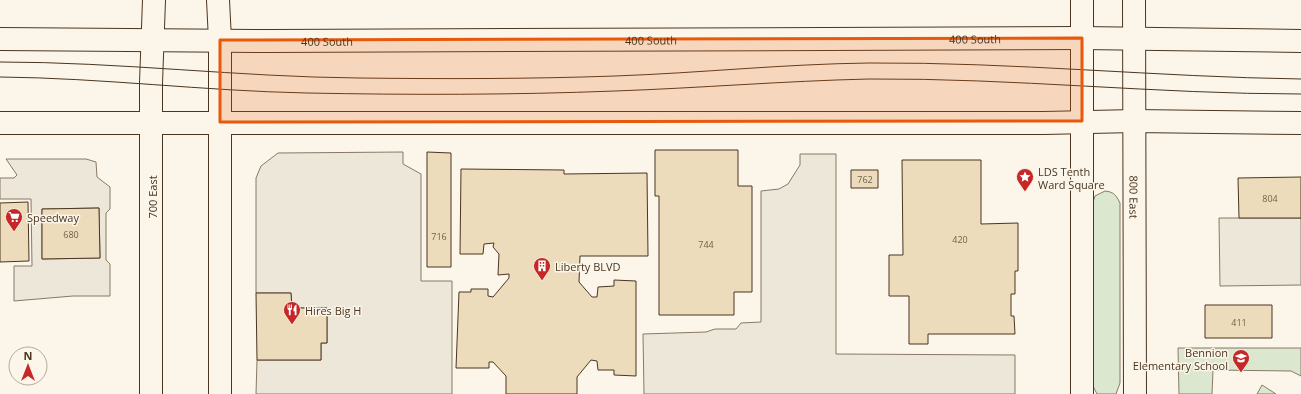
<svg xmlns="http://www.w3.org/2000/svg" width="1301" height="394" font-family="'Open Sans',sans-serif">
	<style>
		.green { fill: #dce7d0; stroke: #887966 }
		.parking { fill: #ede7d9; stroke: #887966; fill-rule: evenodd }
		.building { fill: #ecdcbc; stroke: #4a3520 }
		.lines { fill: none; stroke-linecap: round; stroke-linejoin: round }
		.minor-casing { stroke: #4a3520; stroke-width: 24 }
		.primary-casing { stroke: #4a3520; stroke-width: 24 }
		.minor { stroke: #fbf6e9; stroke-width: 22 }
		.primary { stroke: #fbf6e9; stroke-width: 22 }
		.tram { stroke: #4a3520; stroke-width: 1 }
		.marked { fill: #e8590c; fill-opacity: 0.2; stroke: #e8590c; stroke-width: 3; stroke-linejoin: round }
		.labels { text-anchor: middle; dominant-baseline: central; stroke-width: 3; stroke-linejoin: round; paint-order: stroke }
		.number-label { font-size: 9px; fill: #725f47 }
		.street-label { font-size: 11px; fill: #4a3520; stroke: #fbf6e9 }
		.poi-label { font-size: 11px; fill: #4a3520; stroke: #fbf6e9; text-anchor: start }
	</style>
	<rect width="100%" height="100%" fill="#fbf6e9"/>
	<path class="green" d="M1105,191C1114,192 1116,195 1120,203V383L1116,394H1097L1092,384V205L1095,196Z
		M1301,348V376L1291,371L1213,370L1212,394H1179L1178,348Z
		M1262,385L1276,394H1257Z"/>
	<path class="parking" d="M403,152V164L421,174V281H452V394H256L257,360H321V343H327V308H292L291,293H256V178L261,166L278,153Z
		M800,154H836V354L1015,355V394H644L643,334L706,332L715,329H736L741,323L761,322V191L779,189L788,184L800,165Z
		M6,159H86L96,162L97,177L110,187V209L106,213V260L110,264V296H73L14,301V266H32L31,199H0V178H14L17,175ZM99,208L100,258L42,259V209Z
		M1219,218H1301V285L1220,286Z"/>
	<path class="building" d="M655,150H738V186H752V292H734V315H659V196H655Z
		M427,152L451,153V267H427Z
		M902,160H981V224L1018,223V271H1015V294H1011V316H1014L1015,334H928V344H909V296H889V255H903Z
		M461,169L564,170V174L647,173L648,256H580L579,282L592,297H597L598,287L614,286V280L636,281V376L614,375V370H598L597,361L591,360L577,377V394H506V376L493,362H489V368H456L459,292H471V289H488V296L493,297L509,278V274L498,275L499,254L493,247L494,243L484,244L483,254H460Z
		M851,170H878V188H851Z
		M1301,177V218H1239L1238,178Z
		M28,202L29,261L0,262V203Z
		M99,208L100,258L42,259V209Z
		M256,293H291L292,308H327V343H321V360H257Z
		M1205,305H1272V338H1205Z"/>
	<g class="lines">
		<defs>
			<g id="minor">
				<path d="M1082,0V394"/>
				<path id="s1" d="M1134,0L1135,394"/>
			</g>
			<g id="primary">
				<path d="M218,0L220,40V394"/>
				<path id="s2" d="M0,39L270,41L1082,38L1301,41"/>
				<path d="M0,123H1044L1135,121L1301,123"/>
				<path d="M151,394V83L154,0"/>
			</g>
		</defs>
		<use href="#minor" class="minor-casing"/>
		<use href="#primary" class="primary-casing"/>
		<use href="#minor" class="minor"/>
		<use href="#primary" class="primary"/>
		<path class="tram" d="M0,62C120,62 239,77 359,78C444,79 530,79 615,76C700,73 784,64 869,63C1014,62 1157,77 1301,79
			M0,77C103,78 204,91 307,93C409,95 512,95 615,91C700,88 784,81 869,79C1014,78 1157,94 1301,94"/>
	</g>
	<path class="marked" d="M1082,38V121L220,122V40Z"/>
	<defs>
		<symbol id="sight-pin" viewBox="-11 -11 22 30"><path d="M0 17L-7.5 6A9.5 9.5 0 1 1 7.5 6Z" fill="#c62828" stroke="#fbf6e9"/><path d="M0-6L1.8-2.2L6-1.7L2.9 1.2L3.7 5.4L0 3.3L-3.7 5.4L-2.9 1.2L-6-1.7L-1.8-2.2Z" fill="#fff"/></symbol>
		<symbol id="supermarket-pin" viewBox="-11 -11 22 30"><path d="M0 17L-7.5 6A9.5 9.5 0 1 1 7.5 6Z" fill="#c62828" stroke="#fbf6e9"/><path d="M-6-5.5h2.5l.6 2H6L4.5 2H-2.5L-4.4-4H-6ZM-1.5 3.2a1.3 1.3 0 1 0 .1 0ZM3 3.2a1.3 1.3 0 1 0 .1 0Z" fill="#fff"/></symbol>
		<symbol id="building-pin" viewBox="-11 -11 22 30"><path d="M0 17L-7.5 6A9.5 9.5 0 1 1 7.5 6Z" fill="#c62828" stroke="#fbf6e9"/><path d="M-4-6H4V6H1V3H-1V6H-4ZM-2.5-4.3h1.7v1.8h-1.7ZM.8-4.3h1.7v1.8H.8ZM-2.5-1h1.7V.8h-1.7ZM.8-1h1.7V.8H.8Z" fill="#fff"/></symbol>
		<symbol id="restaurant-pin" viewBox="-11 -11 22 30"><path d="M0 17L-7.5 6A9.5 9.5 0 1 1 7.5 6Z" fill="#c62828" stroke="#fbf6e9"/><path d="M-5-6h1v4h1v-4h1v4h1v-4h1v5L-1.5 .5V6h-2V.5L-5-1ZM5-6V6H3V1.5H1.5Q1.5-4 5-6Z" fill="#fff"/></symbol>
		<symbol id="school-pin" viewBox="-11 -11 22 30"><path d="M0 17L-7.5 6A9.5 9.5 0 1 1 7.5 6Z" fill="#c62828" stroke="#fbf6e9"/><path d="M0-5L7-2L0 1L-7-2ZM-4 1L0 2.5L4 1V4Q0 6-4 4Z" fill="#fff"/></symbol>
	</defs>
	<g fill-rule="evenodd">
		<use href="#sight-pin" x="1015" y="167" width="20" height="27"/>
		<use href="#supermarket-pin" x="4" y="207" width="20" height="27"/>
		<use href="#building-pin" x="532" y="256" width="20" height="27"/>
		<use href="#restaurant-pin" x="282" y="300" width="20" height="27"/>
		<use href="#school-pin" x="1231" y="348" width="20" height="27"/>
	</g>
	<g class="labels">
		<g class="number-label">
			<text x="865" y="179">762</text>
			<text x="1270" y="198">804</text>
			<text x="71" y="234">680</text>
			<text x="439" y="236">716</text>
			<text x="960" y="239">420</text>
			<text x="706" y="244">744</text>
			<text x="1239" y="322">411</text>
		</g>
		<g class="street-label">
			<text stroke="none"><textPath href="#s2" startOffset="975">400 South</textPath></text>
			<text stroke="none"><textPath href="#s2" startOffset="651">400 South</textPath></text>
			<text stroke="none"><textPath href="#s2" startOffset="327">400 South</textPath></text>
			<text transform="translate(152 197) rotate(-90)">700 East</text>
			<text stroke="none"><textPath href="#s1" startOffset="197">800 East</textPath></text>
		</g>
		<g class="poi-label">
			<text x="1038" y="171">LDS Tenth<tspan x="1038" dy="13">Ward Square</tspan></text>
			<text x="27" y="217">Speedway</text>
			<text x="555" y="266">Liberty BLVD</text>
			<text x="305" y="310">Hires Big H</text>
			<text x="1228" y="352" text-anchor="end">Bennion<tspan x="1228" dy="13">Elementary School</tspan></text>
		</g>
	</g>
	<g transform="translate(28 366)"><circle r="19" fill="#fbf6e9" stroke="#b4a999"/>
	<path d="M0-3L7 15L0 10L-7 15Z" fill="#c62828"/>
	<text y="-6" font-size="11" font-weight="bold" text-anchor="middle" fill="#4a3520">N</text>
	</g>
</svg>
